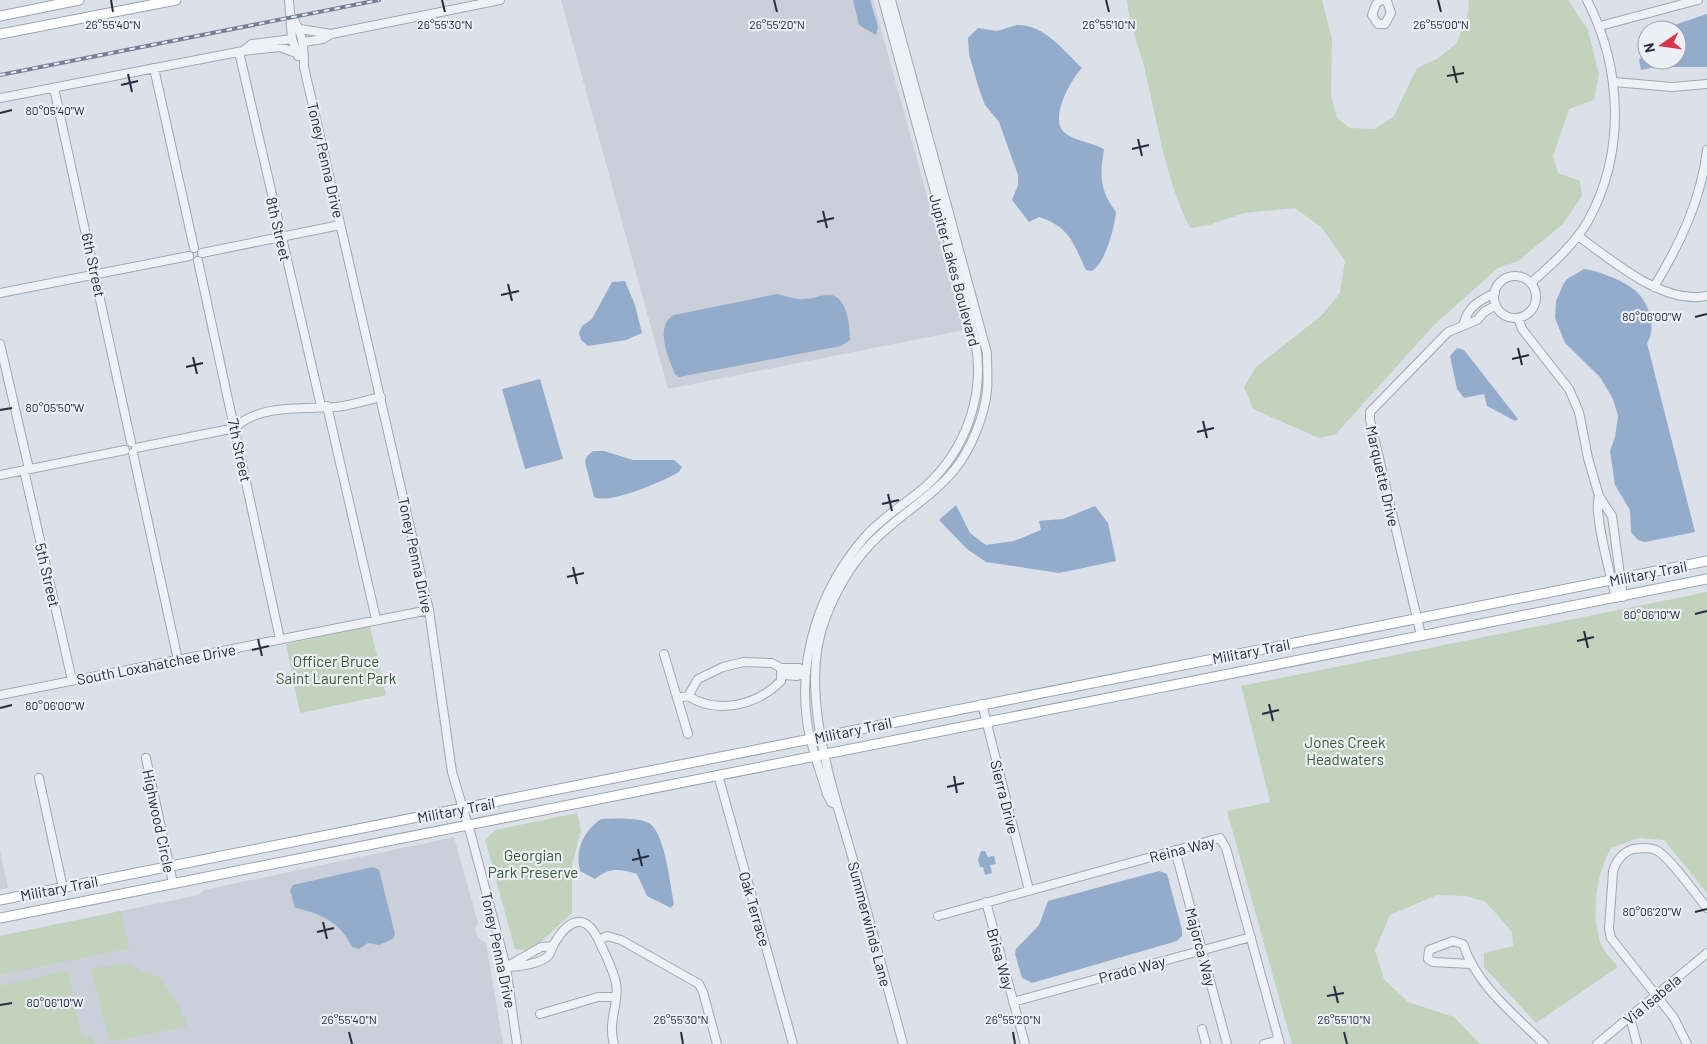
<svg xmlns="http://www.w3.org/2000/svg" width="1707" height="1044" font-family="Barlow,sans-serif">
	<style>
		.built { fill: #cacfda }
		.green { fill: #c1d2bd }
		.water { fill: #94accb }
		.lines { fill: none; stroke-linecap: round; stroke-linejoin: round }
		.minor-casing { stroke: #a1a7b2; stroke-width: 10 }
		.major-casing { stroke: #9ba4b4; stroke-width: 11 }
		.minor { stroke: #eff1f6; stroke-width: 8 }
		.major { stroke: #fff; stroke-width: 9 }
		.rail-casing { stroke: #757e92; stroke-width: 4 }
		.rail { stroke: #eceff5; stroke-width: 2; stroke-dasharray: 5.5; stroke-linecap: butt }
		.ticks { fill: none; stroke: #252d3f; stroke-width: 2 }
		.labels { text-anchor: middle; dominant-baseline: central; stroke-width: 4.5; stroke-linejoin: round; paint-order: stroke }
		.street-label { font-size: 15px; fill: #252d3f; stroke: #eceff5 }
		.park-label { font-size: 15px; fill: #375c31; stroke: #eceff5 }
		.ticks-label { font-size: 12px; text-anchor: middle; fill: #252d3f; stroke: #eceff5; stroke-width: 4.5; stroke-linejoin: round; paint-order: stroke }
	</style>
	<rect width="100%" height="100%" fill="#dce0e8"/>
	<path class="built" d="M561,0H873L964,330L668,389Z
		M454,837L478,923L475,930L479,938L486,943L503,1044H0V936L189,897L198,895L204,890Z
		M0,851L8,888L0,890Z"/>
	<path class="green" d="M1127,0H1322L1332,39L1331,95L1337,118L1350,128L1375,129L1394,116L1417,68L1437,59L1456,44L1468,14L1469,0H1568L1588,30L1599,74L1594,100L1569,109L1553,156L1558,173L1580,181L1582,196L1563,224L1518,261L1498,268L1434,325L1335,435L1319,438L1253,409L1244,387L1256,367L1321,316L1340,293L1345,261L1322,228L1295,208L1244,213L1209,225L1190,228C1165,178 1157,120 1144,66C1138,44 1129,23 1127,0Z
		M1707,592V893L1664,840L1638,838L1611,848C1596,875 1591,912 1600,942C1603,951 1613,960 1618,967L1536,1023L1484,967V953L1513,946L1512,932L1486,902L1466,896L1437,895L1390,915L1375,950L1384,979L1408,1002L1454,1017L1480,1044H1292L1227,811L1270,802L1241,686Z
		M370,626L386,695L300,713L286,644Z
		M577,813L581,830L572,866V913L531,951L515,949L485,840L495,830Z
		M121,911L129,948L0,975V936Z
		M127,964L160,978L179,1005L187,1026L109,1042L91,968Z
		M68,970L81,1033L93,1039L95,1044H0V986Z"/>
	<path class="water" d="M853,0H870L878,27L876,35L859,25Z
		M1707,14V67H1655L1641,70L1639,59L1645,56L1643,35L1647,34V60H1677V30H1659Z
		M1017,25C1044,24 1064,51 1082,68C1071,79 1049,119 1064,132C1073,141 1092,142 1104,149C1100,176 1099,189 1116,212C1115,226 1105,264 1092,271L1086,270C1073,243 1070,227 1039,217L1029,222L1012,200L1018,185V175L999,122L985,105L979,89L969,54L968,38L978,28L997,31Z
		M1584,269C1599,271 1619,279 1632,288C1648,299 1658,327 1647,343L1695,532L1645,542L1638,540L1631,532L1630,510L1615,485L1610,451L1615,437L1618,416L1613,399L1600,377L1565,343L1555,318L1556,301L1563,285L1567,279Z
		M625,281L635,305L642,333L626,340L588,346L581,340L579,333L582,326L592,319L612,282Z
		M777,294C786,296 796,300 804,299C812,299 820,295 828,295C847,294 850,326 850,340L841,346L679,377L675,374C668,357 654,326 674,315Z
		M1457,348L1464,350L1518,419L1515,421L1487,406L1484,394L1464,398L1457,389L1450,356Z
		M540,379L563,459L525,469L502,389Z
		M593,451H604L633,460H674L682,467L679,472C664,481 609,505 594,497L585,462L587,456Z
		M956,505L970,533L986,545L1014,541L1041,530L1039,521L1063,519L1095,506L1108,523L1116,561L1059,573L986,562L967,549L939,520Z
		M601,819C615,819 633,817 647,822C665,829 670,885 674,904L671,908L647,896L637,874C619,869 610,867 595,879L580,871C575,849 583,832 601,819Z
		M981,851H985L988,857L994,856L996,864L990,865L992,873L985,875L983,867H980L978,860Z
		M373,867L379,870L395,934L393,939L379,945L368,943L359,949L352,947C341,923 321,913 295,908L290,890L293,885Z
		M1159,871L1167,874L1182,930V936L1177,941L1032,983L1022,978L1015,954L1016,949L1039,925L1048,901Z"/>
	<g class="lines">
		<defs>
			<path id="minor" d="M289,0L292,39L298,56
				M891,0L987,353C987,366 988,379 987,391C984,417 971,449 955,469C930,500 893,518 867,548C850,566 835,593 826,617C796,690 835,794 855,867C871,926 887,985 903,1044
				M1381,0L1376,4L1372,15L1378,24H1385L1391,13L1387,1L1383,0
				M292,17C303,33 304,47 304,67L429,610L452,772L471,835L506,967L517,1044
				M1600,26L1698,0
				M300,29L331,34
				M304,42L323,39L331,34L500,0
				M243,51L252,44L292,39
				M239,52L321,406
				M154,68L194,248
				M1614,82L1672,87L1707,84
				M54,88L131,442
				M0,98L243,51L280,47L296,53
				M1578,236C1612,260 1662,305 1707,296
				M202,253L340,225
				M198,261L280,639
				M1494 297a21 21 0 1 1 42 0a21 21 0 1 1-42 0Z
				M1531,283C1551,265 1574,245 1588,221C1626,152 1622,68 1587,0
				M1654,287C1680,244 1701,200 1707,150
				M0,293L189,256
				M1518,318L1522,329L1569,389L1579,412L1588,458L1599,496L1612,516L1623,597
				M1463,325C1468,307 1478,301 1495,293
				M0,344L29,469
				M327,406L376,619
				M136,448L235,428C258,404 305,409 335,407C350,406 366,400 381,397
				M133,453L178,660
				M24,470L72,680
				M0,475L125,450
				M1599,496C1593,513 1611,577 1616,598
				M1421,635L1370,420V412L1448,332L1477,320L1484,312L1496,305
				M664,654L688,734
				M783,675L797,676L806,673
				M0,695L429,610
				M688,696L698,679L723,667L744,662L772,663L781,668H799L806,673
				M677,698L688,696C718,715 757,705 781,681V668
				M982,704L1029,890
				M146,758L173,883
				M718,775L793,1044
				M39,778L63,888
				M837,805L831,802L827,794C820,770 810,745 807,721C798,654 821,588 864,538C881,518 905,504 925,487C966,450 986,394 975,340L883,0
				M1175,850L1227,1044
				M986,902L1025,1044
				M938,916L1220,838L1226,848L1280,1044
				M599,940L607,936L621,940L699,984L703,992L717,1044
				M1470,964L1433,962L1428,959L1429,950L1453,941L1463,944C1477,986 1514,1014 1544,1044
				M506,967C516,967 542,964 549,955C551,952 552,947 554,944C567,921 585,910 599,941C605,954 613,969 616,983C620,1002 607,1021 614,1044
				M506,967L541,947L553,946
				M1013,1002L1251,937
				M540,1014L598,997H615
				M1630,1017L1637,1044
				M1202,1029L1206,1044
				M1264,1044L1279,1040
				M1597,1044L1707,953
				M1687,1044L1674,1018L1611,938L1609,929L1613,871C1616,861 1623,852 1633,849C1641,848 1649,847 1656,850C1668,855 1697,896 1707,908"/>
			<path id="major" d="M0,16L79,0
				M0,34L176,0
				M0,900L1707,561
				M0,918L1707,579"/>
		</defs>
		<use href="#minor" class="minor-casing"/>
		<use href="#major" class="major-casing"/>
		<use href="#minor" class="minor"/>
		<use href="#major" class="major"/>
		<defs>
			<path id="rail" d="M0,75L379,0"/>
		</defs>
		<use href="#rail" class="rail-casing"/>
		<use href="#rail" class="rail"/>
	</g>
	<path class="ticks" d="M111,0L113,12M442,0L445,12M774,0L777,12M1106,0L1109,12M1438,0L1441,12M1453,66L1457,83M128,74L132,92M1447,76L1464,73M121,85L138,81M0,113L12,110M1138,139L1142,156M1132,149L1149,145M823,211L827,228M817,222L834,218M508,284L512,301M501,295L519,291M1695,317L1707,314M1518,348L1522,365M193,357L197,374M1512,359L1529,355M186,367L203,363M0,410L12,408M1203,421L1207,438M1197,432L1214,428M888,494L892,511M882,504L899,500M573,567L577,584M567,577L584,573M1695,614L1707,611M1584,631L1588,648M258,639L262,656M1577,641L1594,637M252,650L269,646M1269,704L1273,721M0,708L12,705M1262,714L1279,710M954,776L957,793M947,787L964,783M638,849L642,866M632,860L649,856M1695,912L1707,909M323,922L327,939M317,932L334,928M1334,986L1338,1003M1327,996L1344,993M0,1005L12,1003M349,1032L352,1044M681,1032L683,1044M1013,1032L1015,1044M1344,1032L1347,1044"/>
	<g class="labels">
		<g class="street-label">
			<text transform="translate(326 160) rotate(77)">Toney Penna Drive</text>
			<text transform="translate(279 229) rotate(77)">8th Street</text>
			<text transform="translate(94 265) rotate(78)">6th Street</text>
			<text transform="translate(955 270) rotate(75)">Jupiter Lakes Boulevard</text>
			<text transform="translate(240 450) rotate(78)">7th Street</text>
			<text transform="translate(1383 476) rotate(77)">Marquette Drive</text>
			<text transform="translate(416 555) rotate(78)">Toney Penna Drive</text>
			<text transform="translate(1648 573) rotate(-11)">Military Trail</text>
			<text transform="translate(48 575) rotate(77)">5th Street</text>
			<text transform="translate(1251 651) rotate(-11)">Military Trail</text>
			<text transform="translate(156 664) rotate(-11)">South Loxahatchee Drive</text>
			<text transform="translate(853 730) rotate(-12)">Military Trail</text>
			<text transform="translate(1005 797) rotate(76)">Sierra Drive</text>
			<text transform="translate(456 810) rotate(-11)">Military Trail</text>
			<text transform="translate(159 821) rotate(78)">Highwood Circle</text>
			<text transform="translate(1182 849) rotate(-14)">Reina Way</text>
			<text transform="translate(59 888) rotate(-11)">Military Trail</text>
			<text transform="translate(755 909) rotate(74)">Oak Terrace</text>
			<text transform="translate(870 924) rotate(75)">Summerwinds Lane</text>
			<text transform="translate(1201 947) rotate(75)">Majorca Way</text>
			<text transform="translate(499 950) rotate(78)">Toney Penna Drive</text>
			<text transform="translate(1001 959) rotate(74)">Brisa Way</text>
			<text transform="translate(1132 969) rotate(-15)">Prado Way</text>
			<text transform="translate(1652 999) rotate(-40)">Via Isabela</text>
		</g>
		<g class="park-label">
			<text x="336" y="661">Officer Bruce<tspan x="336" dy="17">Saint Laurent Park</tspan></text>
			<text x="1345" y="742">Jones Creek<tspan x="1345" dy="17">Headwaters</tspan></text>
			<text x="533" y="855">Georgian<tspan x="533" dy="17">Park Preserve</tspan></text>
		</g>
	</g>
	<g class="ticks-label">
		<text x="113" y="29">26°55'40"N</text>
		<text x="445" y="29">26°55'30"N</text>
		<text x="777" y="29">26°55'20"N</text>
		<text x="1109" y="29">26°55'10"N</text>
		<text x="1441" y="29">26°55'00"N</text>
		<text x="55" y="115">80°05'40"W</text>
		<text x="1652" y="321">80°06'00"W</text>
		<text x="55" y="412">80°05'50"W</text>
		<text x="1652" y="619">80°06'10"W</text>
		<text x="55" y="710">80°06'00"W</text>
		<text x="1652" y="916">80°06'20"W</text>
		<text x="55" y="1007">80°06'10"W</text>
		<text x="349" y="1024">26°55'40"N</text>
		<text x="681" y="1024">26°55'30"N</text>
		<text x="1013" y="1024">26°55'20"N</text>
		<text x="1344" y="1024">26°55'10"N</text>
	</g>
	<g transform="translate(1662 45) rotate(257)"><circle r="24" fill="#eceff5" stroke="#9ca1ac"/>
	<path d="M0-4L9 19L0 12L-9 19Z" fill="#d73647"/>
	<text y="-8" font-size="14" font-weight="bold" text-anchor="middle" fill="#252d3f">N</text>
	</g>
</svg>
